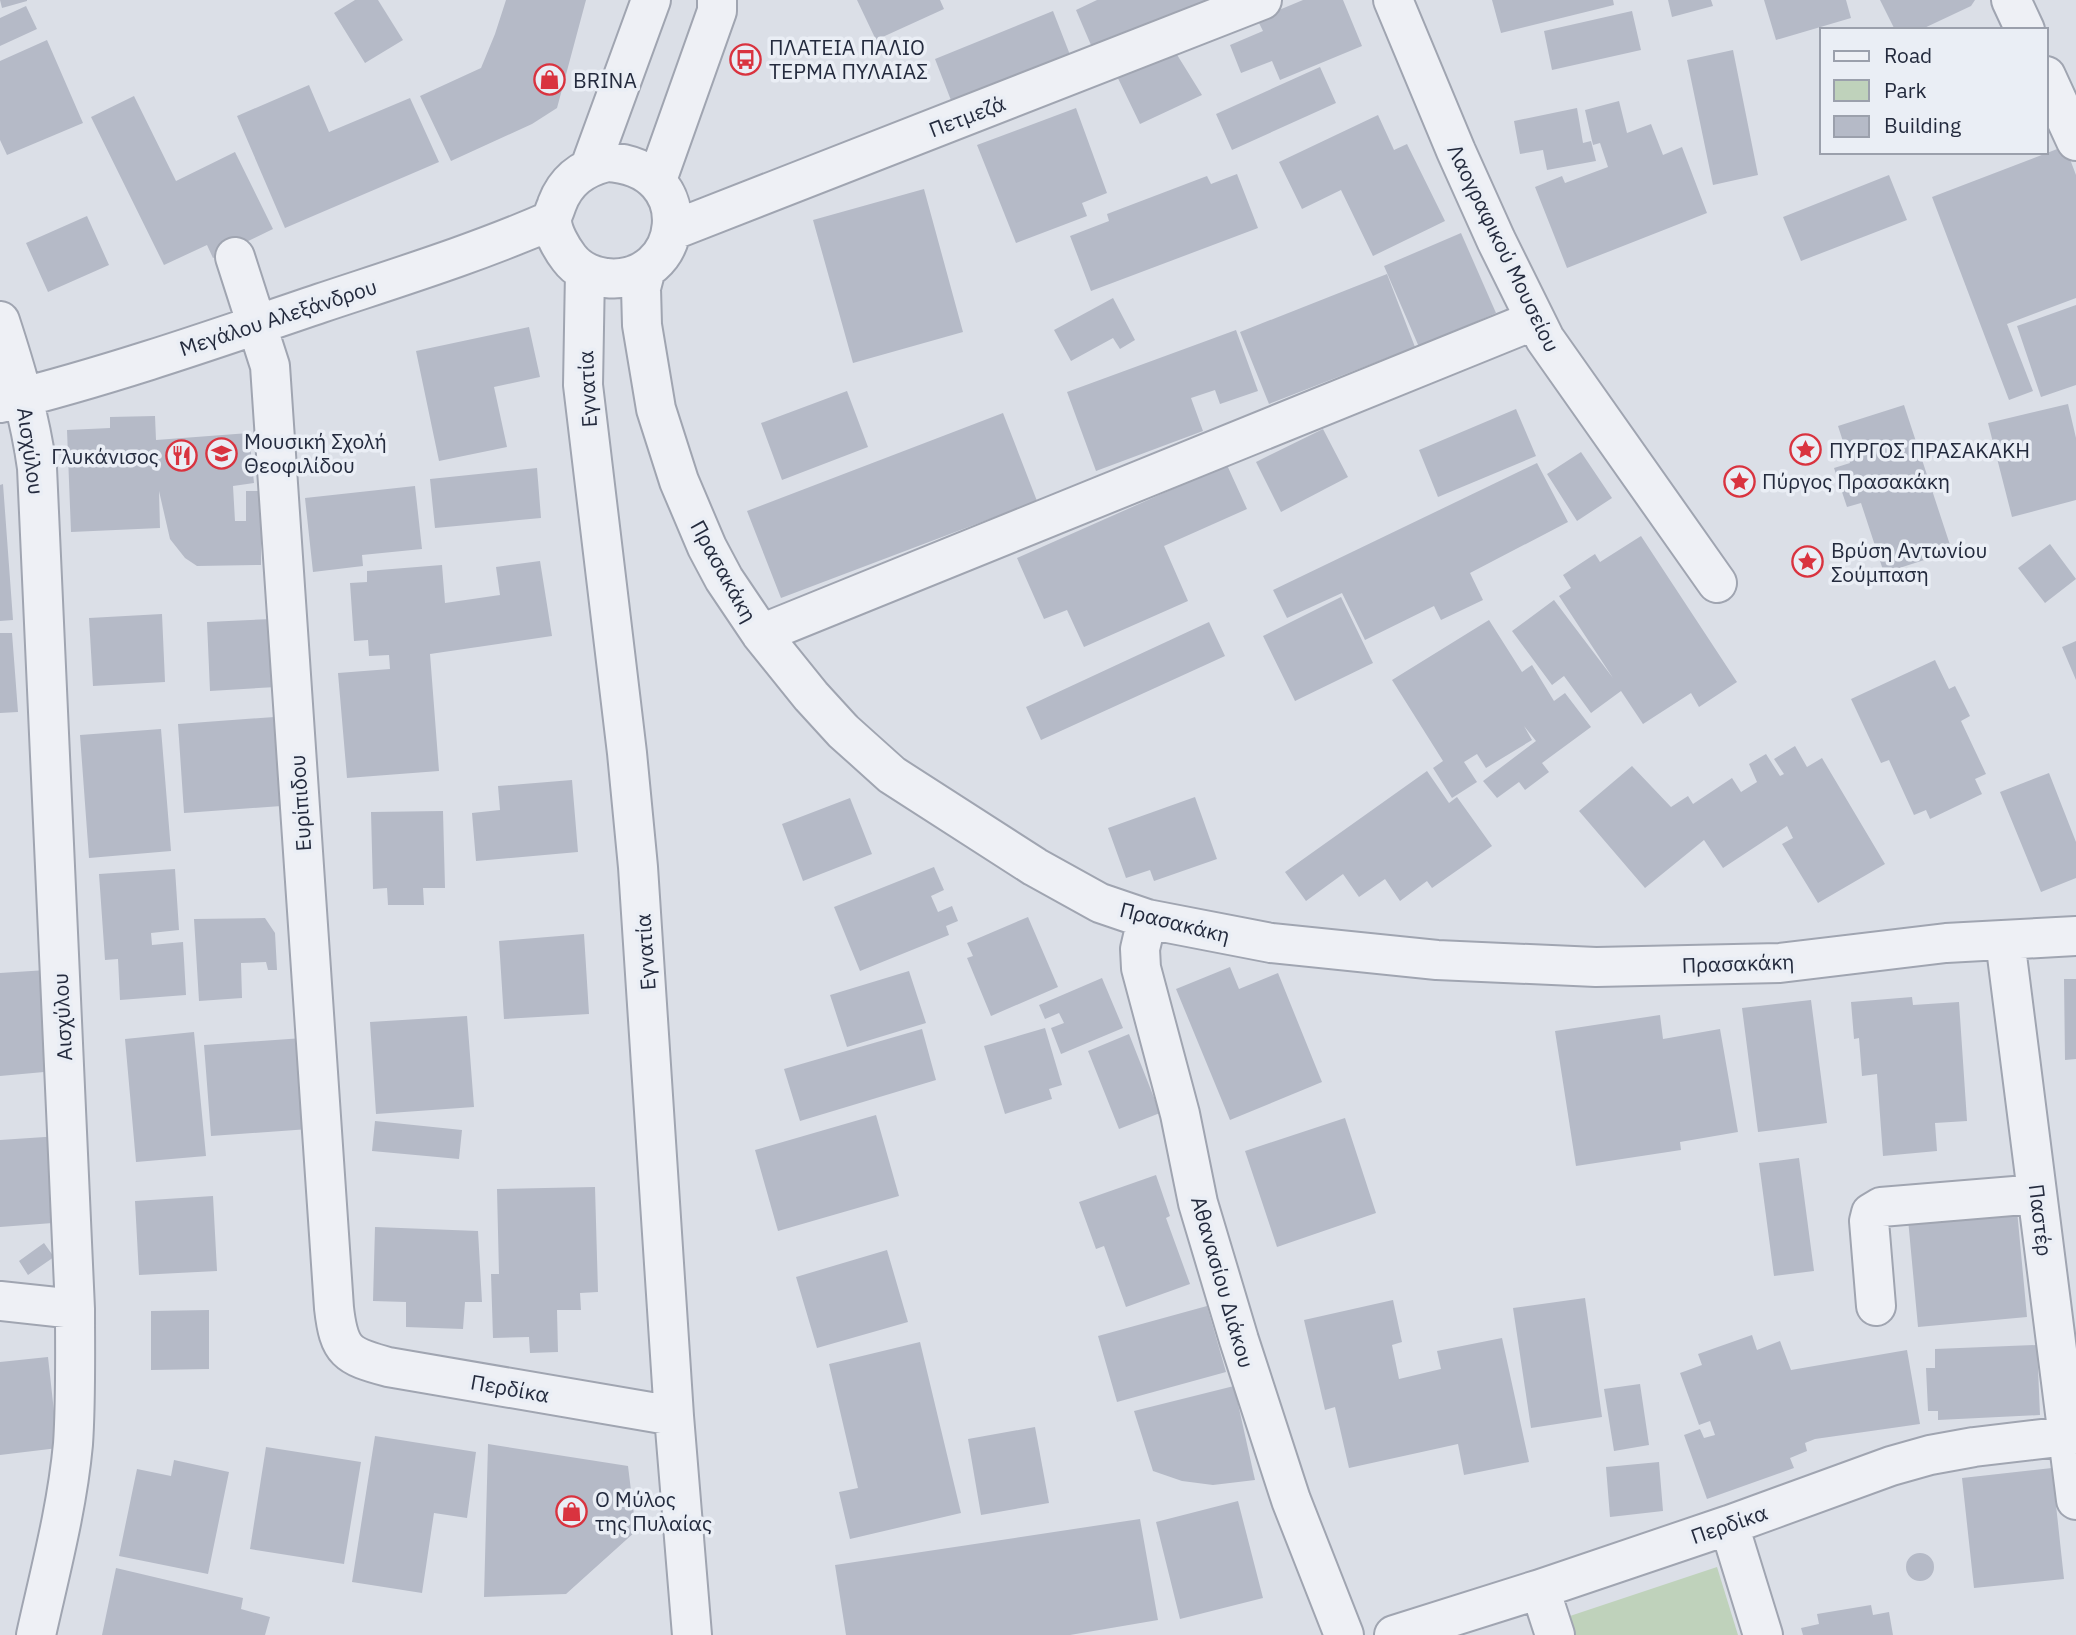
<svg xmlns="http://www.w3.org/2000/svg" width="2076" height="1635" font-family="'IBM Plex Sans',sans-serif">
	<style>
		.green { fill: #bfd2bb }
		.building { fill: #b5bac7 }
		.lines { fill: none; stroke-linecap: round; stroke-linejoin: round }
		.minor-casing { stroke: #a0a5b1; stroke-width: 42 }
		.minor { stroke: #eef0f5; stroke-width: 38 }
		.labels { text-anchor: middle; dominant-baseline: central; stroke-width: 7; stroke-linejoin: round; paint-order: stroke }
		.poi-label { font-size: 21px; fill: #242b3e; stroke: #eaeef5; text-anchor: start }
		.street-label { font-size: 21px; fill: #242b3e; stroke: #eaeef5 }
	</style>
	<rect width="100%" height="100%" fill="#dbdfe7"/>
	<path class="green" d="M1717,1567L1738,1635H1576L1570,1616Z"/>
	<path class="building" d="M0,0H27V1L2,8Z
		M355,0H378L403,40L365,63L334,13Z
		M506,0H586L557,108L532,124L451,161L420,96L481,68L495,34Z
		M857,0H940L944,9L876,40Z
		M1097,0H1230L1097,59L1076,10Z
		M1303,0H1343L1362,46L1280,80L1272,61L1241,73L1230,45L1263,31L1257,19Z
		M1492,0H1613L1614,5L1501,33Z
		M1668,0H1711L1713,6L1672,17Z
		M1764,0H1846L1851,18L1776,40Z
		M1880,0H1975L1971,6L1920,30H1895Z
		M26,6L37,29L0,46V18Z
		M1053,11L1072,60L954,108L935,59Z
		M1632,11L1641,50L1552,70L1544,31Z
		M47,40L83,123L7,155L0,140V61Z
		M1171,45L1202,95L1140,124L1114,70Z
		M1733,50L1758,175L1713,185L1687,60Z
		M1320,67L1336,103L1232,150L1216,114Z
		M309,85L329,132L410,98L439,162L285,228L237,116Z
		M134,96L176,181L235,152L273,229L213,258L207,245L164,265L91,117Z
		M1619,101L1627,133L1651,124L1663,155L1682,147L1707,213L1567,268L1535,187L1562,176L1565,183L1608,167L1600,143L1593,145L1585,110Z
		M1076,108L1107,193L1082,203L1087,216L1016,243L977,145Z
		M1577,108L1583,143L1591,141L1596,161L1547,170L1543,150L1520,154L1514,121Z
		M1378,115L1394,150L1407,144L1445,221L1373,256L1341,190L1302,209L1279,162Z
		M2065,146L2076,175V298L2007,324L2033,391L2009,400L1932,197Z
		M1237,174L1258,228L1091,291L1070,236L1109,221L1107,214L1207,176L1211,184Z
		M1889,175L1907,220L1801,261L1783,217Z
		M924,189L963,332L853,363L813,220Z
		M87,216L109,265L48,292L26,243Z
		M1461,233L1496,313L1419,347L1384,266Z
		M1387,274L1415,347L1269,404L1240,332Z
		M1113,298L1135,340L1120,349L1113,338L1071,361L1054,330Z
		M2076,305V385L2041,397L2017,326Z
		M529,327L540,377L494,387L507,447L439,461L416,351Z
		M1236,330L1258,391L1220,404L1215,390L1191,398L1203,431L1096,471L1067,392Z
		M847,391L868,447L782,480L761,423Z
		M2068,404L2076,438V500L2012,517L1988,423Z
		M1904,405L1952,551L1884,573L1861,503L1847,507L1834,468L1850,463L1838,426Z
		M1516,409L1536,456L1438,497L1419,450Z
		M1003,413L1037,501L781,598L747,511Z
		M155,416L156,440L249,433L254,483L233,486L235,521H246V491H261V565L197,566L185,558L170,539L159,491L160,528L71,532L67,430L110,428V417Z
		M1323,429L1348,477L1281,512L1256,462Z
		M1581,452L1612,498L1577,521L1547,474Z
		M1537,463L1568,522L1470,573L1483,600L1441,620L1434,606L1365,640L1342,593L1287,618L1273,590Z
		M1227,465L1247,509L1164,546L1188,601L1084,647L1067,610L1044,619L1017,558Z
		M537,468L541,518L435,528L430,479Z
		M3,484L13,620L0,621V485Z
		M415,486L422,549L362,555L363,566L313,572L305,498Z
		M1641,536L1737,682L1699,707L1691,693L1643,724L1621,691L1591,713L1564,676L1552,685L1512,631L1554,600L1613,678L1559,596L1571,588L1563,575L1595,554L1600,562Z
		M2050,544L2076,579L2045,603L2018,568Z
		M540,561L552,636L430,654L439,771L347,778L338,673L390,669L389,655L369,656L368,640L354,641L350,583L367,582V571L442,565L445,603L500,595L496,567Z
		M1341,597L1373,663L1295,701L1263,636Z
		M162,614L165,682L93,686L89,618Z
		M272,619L276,687L210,691L207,622Z
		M1489,620L1522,672L1532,665L1554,701L1565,693L1591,727L1542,763L1549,772L1525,790L1519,782L1497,798L1483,781L1536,741L1524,726L1532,740L1486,768L1477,754L1464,762L1477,782L1452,798L1433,768L1443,761L1392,680Z
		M1209,622L1225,656L1041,740L1026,707Z
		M0,633H12L18,712L0,713Z
		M2076,641V680L2062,647Z
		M1935,660L1949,689L1955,686L1970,716L1961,721L1986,774L1975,779L1982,794L1930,819L1926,810L1914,815L1889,760L1881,763L1851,699Z
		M288,716L295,805L184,813L178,724Z
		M161,729L171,851L89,858L80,735Z
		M1795,746L1807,767L1822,758L1885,864L1818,903L1782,844L1793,838L1787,826L1723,868L1704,840L1645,888L1579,811L1632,766L1671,807L1688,796L1693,804L1732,778L1741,792L1757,782L1749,764L1766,754L1780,776L1784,774L1774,759Z
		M1427,771L1449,803L1457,797L1492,846L1432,888L1427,881L1400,901L1385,879L1359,897L1343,874L1306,901L1285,872Z
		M2049,773L2076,842V878L2041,892L2000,792Z
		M572,780L578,852L476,861L472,813L500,810L498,786Z
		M1195,797L1217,859L1154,881L1150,870L1126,878L1108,828Z
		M850,798L872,854L803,881L782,824Z
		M443,811L445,888H423L424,905H388L387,888L373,889L371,812Z
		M934,867L944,890L931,896L938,912L952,906L958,921L946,926L949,935L860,971L834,907Z
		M175,869L179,930L151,933L152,945L183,942L186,995L120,1000L118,959L105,960L99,874Z
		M1028,917L1058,987L991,1016L967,958L973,956L967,943Z
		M265,918L275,933L277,970H268L266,962L241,963L242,998L199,1001L194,919Z
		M584,934L589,1014L504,1019L499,941Z
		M1230,967L1239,989L1278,973L1322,1082L1230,1120L1176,989Z
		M47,970L55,1071L0,1076V973Z
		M909,971L926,1023L847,1047L830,995Z
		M1102,978L1123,1028L1061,1054L1051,1028L1064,1023L1059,1013L1045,1019L1039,1005Z
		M2064,979H2076V1059L2065,1060Z
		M1912,997L1913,1005L1959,1002L1967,1121L1935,1123L1937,1151L1883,1156L1877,1074L1862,1076L1859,1038L1854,1039L1851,1002Z
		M1811,1000L1827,1123L1758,1132L1742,1008Z
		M1660,1015L1663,1039L1720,1029L1738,1132L1680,1142L1681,1150L1576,1166L1555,1031Z
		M467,1016L474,1107L376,1114L370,1022Z
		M1045,1028L1062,1085L1049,1089L1052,1099L1005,1114L984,1046Z
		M922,1029L936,1080L800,1121L784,1069Z
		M194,1032L206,1156L136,1162L125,1039Z
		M1129,1034L1160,1113L1119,1129L1088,1051Z
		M303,1038L309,1129L211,1136L204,1045Z
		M876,1115L899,1196L778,1231L755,1150Z
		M1345,1118L1376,1213L1277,1247L1245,1151Z
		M375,1121L462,1130L459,1159L372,1151Z
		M60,1136L66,1222L0,1227V1140Z
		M1799,1158L1814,1271L1774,1276L1759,1163Z
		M1156,1175L1170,1216L1166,1218L1190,1284L1126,1307L1104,1246L1096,1249L1079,1202Z
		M595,1187L598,1292L580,1293L581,1310H557L558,1352L530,1353L529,1337L493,1338L491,1274H499L497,1189Z
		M213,1196L217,1271L139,1275L135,1201Z
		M2017,1210L2027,1317L1918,1327L1908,1219Z
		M375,1227L478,1231L482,1302H465L463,1329L406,1327V1302L373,1301Z
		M44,1243L54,1257L28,1275L19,1261Z
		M887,1250L908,1322L817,1348L796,1277Z
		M1585,1298L1602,1417L1531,1428L1513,1308Z
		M1393,1300L1402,1342L1392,1345L1399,1379L1441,1369L1437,1351L1502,1338L1529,1462L1464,1475L1458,1444L1349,1468L1335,1407L1325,1410L1304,1320Z
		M1207,1306L1226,1372L1117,1402L1098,1336Z
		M209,1310V1369L151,1370V1311Z
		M1752,1335L1757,1350L1780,1341L1791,1370L1907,1350L1920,1424L1815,1439L1805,1443L1807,1451L1790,1458L1794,1468L1707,1499L1684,1435L1700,1429L1704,1438L1715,1435L1710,1421L1699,1425L1680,1373L1702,1365L1698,1354Z
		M920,1342L961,1513L850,1539L839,1492L858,1488L829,1364Z
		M2037,1345L2040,1415L1938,1420V1411H1928L1926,1368H1935V1349Z
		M48,1357L58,1448L0,1455V1362Z
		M1640,1384L1649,1445L1614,1451L1604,1389Z
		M1234,1386L1255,1480L1213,1485L1182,1481L1153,1471L1134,1411Z
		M1035,1427L1049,1503L981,1515L968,1439Z
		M375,1436L476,1452L467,1518L434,1513L422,1593L352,1582Z
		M488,1444L628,1466L636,1531L566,1594L484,1597Z
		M266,1447L361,1462L344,1564L250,1549Z
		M174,1460L229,1472L208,1574L119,1556L137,1469L171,1476Z
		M1659,1462L1663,1511L1610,1517L1606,1467Z
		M2052,1468L2064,1579L1974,1588L1962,1478Z
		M1238,1501L1263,1598L1180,1619L1156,1522Z
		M1140,1519L1158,1620L1070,1635H846L835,1565Z
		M1906 1567a14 14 0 1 1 28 0a14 14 0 1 1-28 0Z
		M116,1568L243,1598L241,1609L270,1617L265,1635H102Z
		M1871,1605L1873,1615L1889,1612L1893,1635H1803L1801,1628L1819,1624L1817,1614Z"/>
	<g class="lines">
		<defs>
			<path id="minor" d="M1393,0L1456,151L1496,240L1545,339L1717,583
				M2011,0L2025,30
				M2046,76L2076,141
				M607,162C702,167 685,286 606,278C592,276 578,270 569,258C562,249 552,232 552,220C552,215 556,208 557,204C566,180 583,168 607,162Z
				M590,167L651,0
				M657,180L717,11V0
				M671,231L1262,0
				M235,257L270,366L334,1308C339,1352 347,1356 388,1367L674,1416
				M646,269L641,288L642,325L656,409L679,481L707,547L724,579L761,634L811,696L843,731L892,775L1035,867L1100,903L1147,919L1271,943L1437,960L1596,967L1780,963L1946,943L2076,936
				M585,272L583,385L627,753L638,867L674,1416L692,1635
				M0,321C16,370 30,417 37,468L75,1309C75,1354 76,1400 73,1444C67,1509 50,1572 36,1635
				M0,403C109,376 215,339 321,303C399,277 477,253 552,220
				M761,634L1535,320
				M1147,919L1140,949L1141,968L1180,1114L1198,1203L1239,1340L1291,1500L1344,1635
				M2005,940L2076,1500
				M0,1301L75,1309
				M1876,1306L1869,1221L1871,1213L1881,1207L2037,1194
				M1729,1525L1763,1635
				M1540,1589L1555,1635
				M1394,1635L1540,1589L1729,1525L1891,1466L1930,1455L1974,1447L2068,1436"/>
		</defs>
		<use href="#minor" class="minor-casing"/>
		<use href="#minor" class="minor"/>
	</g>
	<defs>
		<symbol id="bus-ring" viewBox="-11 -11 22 22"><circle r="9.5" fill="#eaeef5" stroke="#d9333f" stroke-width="1.5"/><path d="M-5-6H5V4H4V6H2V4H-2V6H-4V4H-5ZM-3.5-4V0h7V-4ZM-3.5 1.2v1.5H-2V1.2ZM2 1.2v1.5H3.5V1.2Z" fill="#d9333f"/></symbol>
		<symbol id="shop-ring" viewBox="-11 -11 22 22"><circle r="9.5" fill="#eaeef5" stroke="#d9333f" stroke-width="1.5"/><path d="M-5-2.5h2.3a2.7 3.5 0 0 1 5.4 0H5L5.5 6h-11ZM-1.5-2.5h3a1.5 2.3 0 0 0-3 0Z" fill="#d9333f"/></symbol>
		<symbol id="sight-ring" viewBox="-11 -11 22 22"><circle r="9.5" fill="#eaeef5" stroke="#d9333f" stroke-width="1.5"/><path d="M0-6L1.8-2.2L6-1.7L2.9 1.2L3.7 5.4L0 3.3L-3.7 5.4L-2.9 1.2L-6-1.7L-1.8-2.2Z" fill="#d9333f"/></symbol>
		<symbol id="school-ring" viewBox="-11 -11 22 22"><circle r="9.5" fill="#eaeef5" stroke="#d9333f" stroke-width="1.5"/><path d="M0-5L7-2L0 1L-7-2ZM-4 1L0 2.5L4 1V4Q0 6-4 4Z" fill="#d9333f"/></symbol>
		<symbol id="restaurant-ring" viewBox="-11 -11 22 22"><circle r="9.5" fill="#eaeef5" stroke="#d9333f" stroke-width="1.5"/><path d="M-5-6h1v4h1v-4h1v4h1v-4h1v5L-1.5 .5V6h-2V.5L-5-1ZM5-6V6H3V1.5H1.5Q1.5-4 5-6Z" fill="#d9333f"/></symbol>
	</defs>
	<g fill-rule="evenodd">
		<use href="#bus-ring" x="728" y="42" width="35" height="35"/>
		<use href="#shop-ring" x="532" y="62" width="35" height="35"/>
		<use href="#sight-ring" x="1788" y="432" width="35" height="35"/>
		<use href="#school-ring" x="204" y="436" width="35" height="35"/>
		<use href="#restaurant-ring" x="164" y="438" width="35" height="35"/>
		<use href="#sight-ring" x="1722" y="464" width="35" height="35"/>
		<use href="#sight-ring" x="1790" y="544" width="35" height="35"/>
		<use href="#shop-ring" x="554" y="1494" width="35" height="35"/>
	</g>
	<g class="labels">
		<g class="poi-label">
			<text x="769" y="47">ΠΛΑΤΕΙΑ ΠΑΛΙΟ<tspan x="769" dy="24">ΤΕΡΜΑ ΠΥΛΑΙΑΣ</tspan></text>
			<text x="573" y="80">BRINA</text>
			<text x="244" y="441">Μουσική Σχολή<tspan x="244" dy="24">Θεοφιλίδου</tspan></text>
			<text x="1829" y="450">ΠΥΡΓΟΣ ΠΡΑΣΑΚΑΚΗ</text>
			<text x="159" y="456" text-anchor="end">Γλυκάνισος</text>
			<text x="1762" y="481">Πύργος Πρασακάκη</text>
			<text x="1831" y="550">Βρύση Αντωνίου<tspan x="1831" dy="24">Σούμπαση</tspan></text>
			<text x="595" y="1499">Ο Μύλος<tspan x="595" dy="24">της Πυλαίας</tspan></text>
		</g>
		<g class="street-label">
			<text transform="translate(967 116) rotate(-21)">Πετμεζά</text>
			<text transform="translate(1504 248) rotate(64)">Λαογραφικού Μουσείου</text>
			<text transform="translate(278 317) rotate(-18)">Μεγάλου Αλεξάνδρου</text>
			<text transform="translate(587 389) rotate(-93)">Εγνατία</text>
			<text transform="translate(31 451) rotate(82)">Αισχύλου</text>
			<text transform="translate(724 571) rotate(61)">Πρασακάκη</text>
			<text transform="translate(300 803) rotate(-94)">Ευρίπιδου</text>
			<text transform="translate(1175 922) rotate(14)">Πρασακάκη</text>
			<text transform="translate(645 952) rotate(-94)">Εγνατία</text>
			<text transform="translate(1738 963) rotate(-2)">Πρασακάκη</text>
			<text transform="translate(62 1017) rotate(-93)">Αισχύλου</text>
			<text transform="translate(2041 1220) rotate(83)">Παστέρ</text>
			<text transform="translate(1223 1282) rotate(74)">Αθανασίου Διάκου</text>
			<text transform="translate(510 1388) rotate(10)">Περδίκα</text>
			<text transform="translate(1729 1524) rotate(-19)">Περδίκα</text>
		</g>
	</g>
	<rect x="1820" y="28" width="228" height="126" fill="#eaeef5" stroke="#9ba0ac" stroke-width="2"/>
	<rect x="1834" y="51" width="35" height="10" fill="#eef0f5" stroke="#9ba0ac" stroke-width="2"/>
	<text x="1884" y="63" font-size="21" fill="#242b3e">Road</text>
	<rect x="1834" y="80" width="35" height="21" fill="#bfd2bb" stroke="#9ba0ac" stroke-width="2"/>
	<text x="1884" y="98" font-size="21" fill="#242b3e">Park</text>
	<rect x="1834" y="116" width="35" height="21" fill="#b5bac7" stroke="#9ba0ac" stroke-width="2"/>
	<text x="1884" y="133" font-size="21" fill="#242b3e">Building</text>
</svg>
